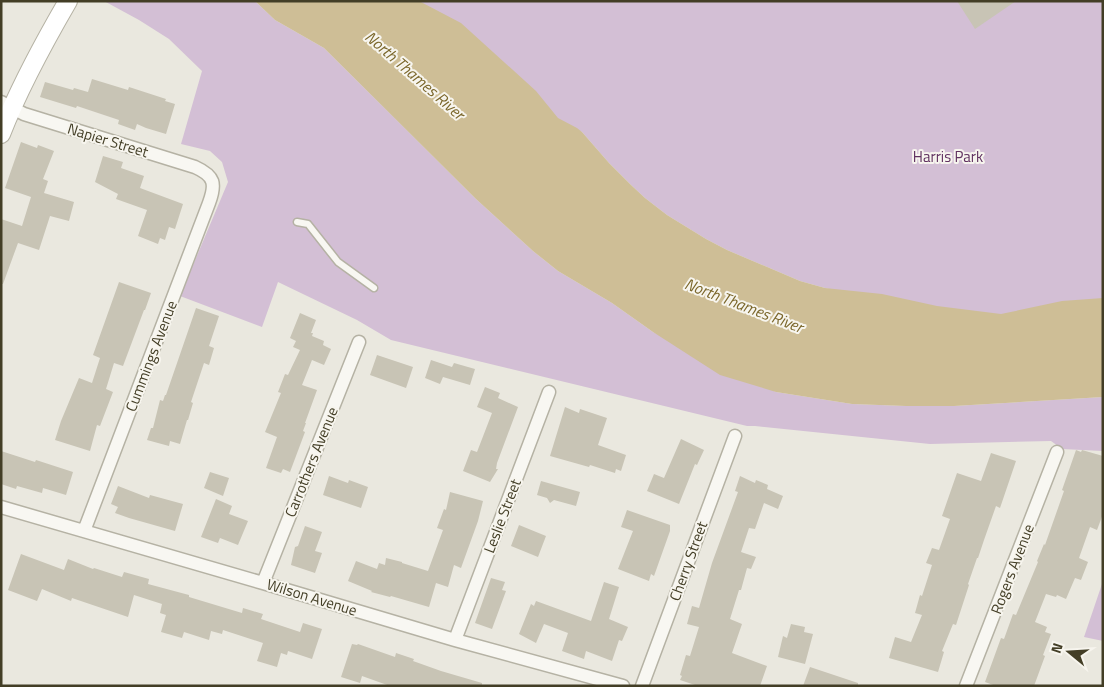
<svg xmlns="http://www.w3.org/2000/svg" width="1104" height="687" font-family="'Titillium Web',sans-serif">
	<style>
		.green { fill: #d3bfd5 }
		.water { fill: #cebe96 }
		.building { fill: #c8c4b5 }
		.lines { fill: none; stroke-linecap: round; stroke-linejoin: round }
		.lane-casing { stroke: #b5b2a4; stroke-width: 9 }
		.street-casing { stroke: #b5b2a4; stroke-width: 15 }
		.secondary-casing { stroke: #b5b2a4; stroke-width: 20 }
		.lane { stroke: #f8f7f2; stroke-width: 6 }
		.street { stroke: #f8f7f2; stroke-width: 12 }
		.secondary { stroke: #fff; stroke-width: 18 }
		.labels { text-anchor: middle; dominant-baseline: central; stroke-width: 4; stroke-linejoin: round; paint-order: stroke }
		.street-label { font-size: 15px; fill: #433e26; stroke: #f7f5ee }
		.park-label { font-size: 15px; fill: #603160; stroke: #f7f5ee }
		.water-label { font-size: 16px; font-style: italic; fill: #7b672b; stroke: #f7f5ee }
	</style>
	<rect width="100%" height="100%" fill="#eae8df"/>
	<path class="green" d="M104,1H255L275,20L324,48L476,199L533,251L558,271L612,303L653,332L776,392L852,404L906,406H954L1103,397V451L1062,449L1051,441L930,444L755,426H747L391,340L357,320L278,282L262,327L180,296L228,182L222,162L210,151L181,144L202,71L169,39L139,20Z
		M419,1H1103V308L967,321L825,288L800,281L727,250L706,239L667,215L645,198L631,185L609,163L582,132L557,120Z
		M1103,581V641L1084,637Z"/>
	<path class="water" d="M255,1H419L461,23L536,91L558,118L577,128L582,132L609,163L631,185L645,198L667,215L706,239L727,250L800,281L825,288L882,294L937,306L1001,314L1062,301L1103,298V397L954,406H906L852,404L776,392L720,375L653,332L612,303L558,271L533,251L476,199L324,48L275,20Z"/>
	<path class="building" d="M957,1H1016L975,29Z
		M92,79L128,90L129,87L166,99L165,101L175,104L166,134L146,128L137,124L135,130L118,124L119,120L77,106L76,108L40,97L45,82L73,90L74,88L88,92Z
		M21,142L37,148L38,145L54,151L43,179L48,181L44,193L74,202L69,221L50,216L39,250L18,243L3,284H1V219L22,226L31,197L5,188Z
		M103,156L123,162L121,168L144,176L140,188L183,204L175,229L169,227L165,240L160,238L158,244L138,236L147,210L116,199L118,194L95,182Z
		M119,282L151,293L145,310H144L123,366L114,363L106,389L113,392L100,426L97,425L90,451L55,440L61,421L79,378L92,383L100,358L93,355Z
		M196,308L219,316L209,346L214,348L209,365L204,363L191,402L193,403L188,420H187L180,444L170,441L169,446L147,440L151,428H153L160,400L163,401L165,395H166Z
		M300,313L316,320L311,333H313L312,336L324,341L323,345L331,349L324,365L312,360L302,385L317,390L305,423H306L303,431L305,432L290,472L283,469L281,473L266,468L277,437L265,432L281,393L278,392L285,374L288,375L300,350L293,347L296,341L290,338Z
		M377,355L413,367L406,388L370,375Z
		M431,360L452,367L454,363L475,369L470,385L443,377L440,384L425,378Z
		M485,387L500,393L498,398L518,407L497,463L496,469H498L490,482L463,471L471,450L477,452L492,413L477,407Z
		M565,407L579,413L580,409L607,418L598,445L626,455L621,471L616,469L615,473L590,465L589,467L550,456Z
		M681,439L704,450L697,465L695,464L679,504L647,491L654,474L664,478Z
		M1076,450L1081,452L1082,450L1103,456V514L1097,530L1090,527L1079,558L1088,562L1081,580L1075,578L1066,599L1057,595L1056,597L1046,594L1035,622L1047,627L1045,632L1051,634L1043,655L1045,656L1034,686H996L985,682L1001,638L1004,639L1013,614L1016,615L1038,562L1037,561L1044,544L1045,545L1064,491L1062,490Z
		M1,451L35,462L36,460L73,472L66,495L43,488L42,493L17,486L16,489L1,484Z
		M991,453L1016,461L1000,508L996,506L984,540L978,558H977L968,584L969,585L956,625L953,624L942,651L944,652L938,672L889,658L895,637L911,642L922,615L915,613L920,595L922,596L932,565L926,563L932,548L939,550L950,519L942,516L957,473L981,481Z
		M210,472L229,478L223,496L204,488Z
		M329,476L348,483L349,480L368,487L361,508L323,495Z
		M740,476L755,483L756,480L768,485L767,489L783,496L778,509L764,503L755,529L749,528L741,552L756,557L751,569L747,568L741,590H739L730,619L742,624L732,653L767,666L760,686H698L680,680L682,676L680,675L686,655L690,656L699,627L687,624L692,606L699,608L712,563L738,492L735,491Z
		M541,481L580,492L576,506L554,500L550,503L547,498L537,495Z
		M118,486L149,498L150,495L183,504L175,531L129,518L115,513L118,507L111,504Z
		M450,492L483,501L478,521L461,568L454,565L448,587L436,583L429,607L391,596L390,597L371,592L372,591L348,581L356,561L377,569L379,563L385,565L386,558L402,562V563L428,571L443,530L437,528L444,509L446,510Z
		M216,499L232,506L229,514L248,521L238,545L220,538L218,543L201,537Z
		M627,510L670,525V531L654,576L651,574L649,581L618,569L633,531L621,527Z
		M519,525L546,536L538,557L511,546Z
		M305,526L322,532L315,551L322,553L315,573L291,565L295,547L298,546Z
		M21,554L64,570L68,559L93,569L94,568L122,577L124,572L149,579L148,584L189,595V597L242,613L243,608L263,614L261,619L300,632L303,623L322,629L312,659L288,651L287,655L281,653L277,667L257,661L263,643L223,630L222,634L211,631L209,640L184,632L182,638L161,632L166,615L160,613L162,604L134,595L128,617L72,598L71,601L42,589L37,601L8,590Z
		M491,578L505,582L502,590L506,591L492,629L475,623Z
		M604,582L619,587L609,619L628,627L622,641L619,640L612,661L586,651L584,659L562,651L568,633L544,624L536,643L519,634L531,604L534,606L536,601L591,621Z
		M791,624L805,627L804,632L813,634L805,664L778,657L783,636L787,638Z
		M352,644L357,645L358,644L395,657L396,653L414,659L413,661L441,671L482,683V686H390L362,676L360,683L341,677Z
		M810,667L858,683V686H803Z"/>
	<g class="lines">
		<defs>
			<path id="lane" d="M297,222L308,224L338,262L374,288"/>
			<path id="street" d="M1,102L24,114L195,167C215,176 216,184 209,203L84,531
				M1,507L263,583L455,640L623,686
				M263,583L359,342
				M455,640L549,392
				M642,686L735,436
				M966,686L1057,452"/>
			<path id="secondary" d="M1,134C19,88 43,44 68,1"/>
		</defs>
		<use href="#lane" class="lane-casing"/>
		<use href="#street" class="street-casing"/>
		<use href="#secondary" class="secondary-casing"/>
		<use href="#lane" class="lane"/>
		<use href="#street" class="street"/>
		<use href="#secondary" class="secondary"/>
	</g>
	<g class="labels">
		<g class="street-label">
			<text transform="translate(108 140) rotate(17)">Napier Street</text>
			<text transform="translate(151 356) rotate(-69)">Cummings Avenue</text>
			<text transform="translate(311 462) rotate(-68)">Carrothers Avenue</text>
			<text transform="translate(502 516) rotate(-69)">Leslie Street</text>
			<text transform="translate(688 561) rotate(-70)">Cherry Street</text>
			<text transform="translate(1012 569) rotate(-69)">Rogers Avenue</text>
			<text transform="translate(312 597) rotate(17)">Wilson Avenue</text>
		</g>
		<g class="park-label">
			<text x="948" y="156">Harris Park</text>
		</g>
		<g class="water-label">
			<text transform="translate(415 75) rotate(41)">North Thames River</text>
			<text transform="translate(744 305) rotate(21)">North Thames River</text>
		</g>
	</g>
	<rect width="1104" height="687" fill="none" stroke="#433e26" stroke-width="5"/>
	<g transform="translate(1069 652) rotate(288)" stroke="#f7f5ee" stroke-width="4" paint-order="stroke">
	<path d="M0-4L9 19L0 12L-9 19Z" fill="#433e26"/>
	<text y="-8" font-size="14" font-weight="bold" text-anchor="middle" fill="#433e26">N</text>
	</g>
</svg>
